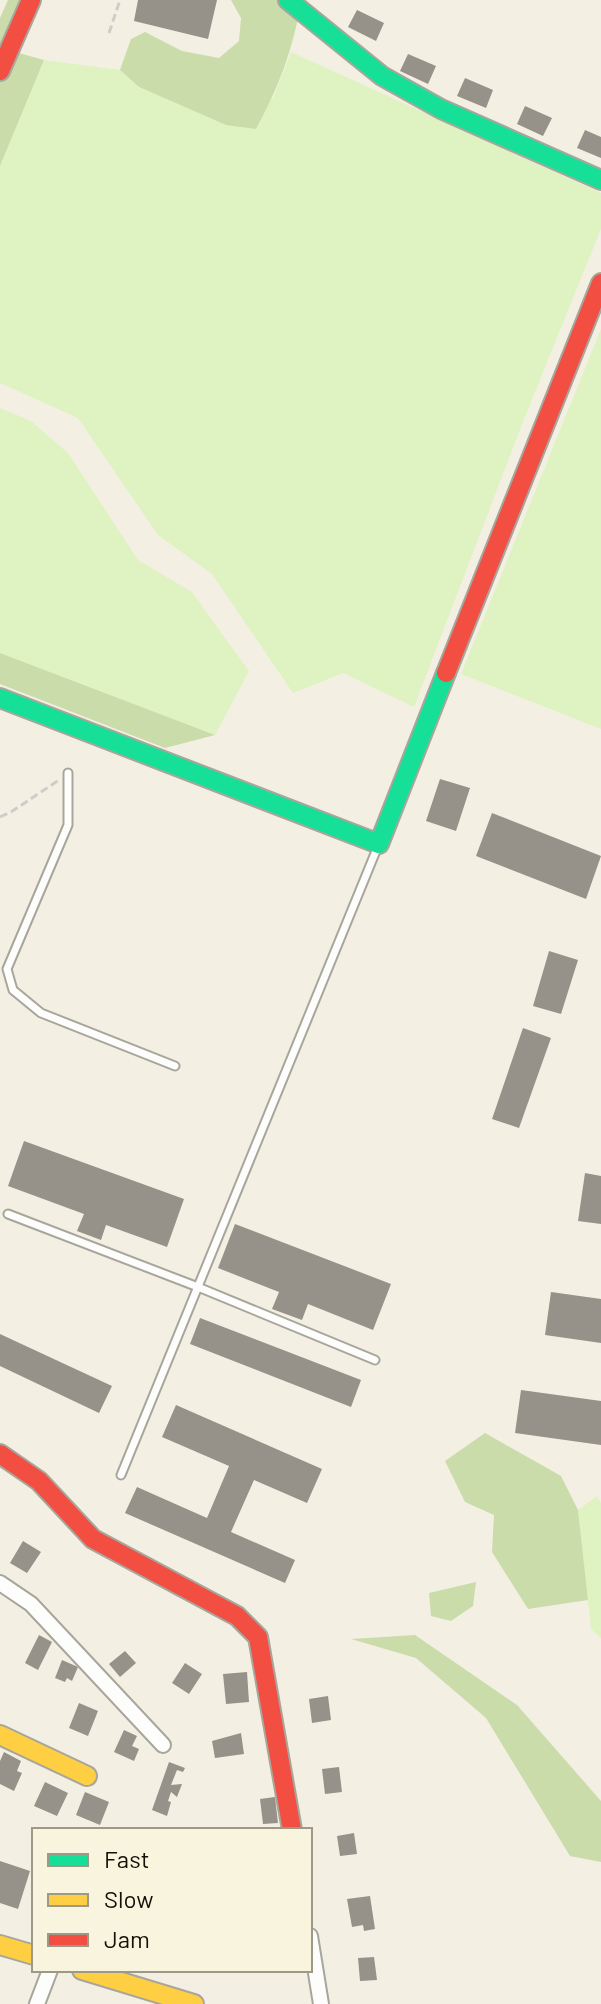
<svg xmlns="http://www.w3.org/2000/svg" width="601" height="2004" font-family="Barlow,sans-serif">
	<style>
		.green { fill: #dff2c1 }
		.forest { fill: #cadcaa }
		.building { fill: #969189 }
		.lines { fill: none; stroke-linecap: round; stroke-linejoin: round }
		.lane-casing { stroke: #a8a69c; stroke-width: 11 }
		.street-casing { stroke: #a8a69c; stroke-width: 18 }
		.fast-casing { stroke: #a8a69c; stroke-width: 22 }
		.slow-casing { stroke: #a8a69c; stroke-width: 22 }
		.jam-casing { stroke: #a8a69c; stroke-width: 22 }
		.path { stroke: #cecdca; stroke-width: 3; stroke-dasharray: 8 4; stroke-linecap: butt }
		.lane { stroke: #fdfdfb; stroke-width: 7 }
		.street { stroke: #fdfdfb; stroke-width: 14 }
		.fast { stroke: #16e098; stroke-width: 18 }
		.slow { stroke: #ffcf43; stroke-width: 18 }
		.jam { stroke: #f24e42; stroke-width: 18 }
	</style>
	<rect width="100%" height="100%" fill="#f3f0e3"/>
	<path class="green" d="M291,52L601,193V229L524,419L414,707L343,673L293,693L212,574L158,535L78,418L0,383V166L44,60L120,70L139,87L226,125L273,98Z
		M601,329V729L461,674Z
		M0,408L31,421L68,453L138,560L192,592L249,671L215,735L0,653Z
		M597,1496L601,1503V1638L591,1629L578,1510Z"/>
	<path class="forest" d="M8,0H21L1,48L44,60L0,166V18Z
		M231,0H288L300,9C290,57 279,86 256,129L226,125L139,87L120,70L131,39L145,32L182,51L219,58L239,41L241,18Z
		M0,653L215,735L165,748L0,684Z
		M485,1433L561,1476L578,1510L588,1600L528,1609L492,1552L494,1515L465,1502L445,1461Z
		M476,1582L473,1606L451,1621L431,1616L429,1593Z
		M415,1635L517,1705L601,1801V1862L570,1856L486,1718L416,1658L351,1639Z"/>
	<path class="building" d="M138,0H217L208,39L134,21Z
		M357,10L384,23L376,41L348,27Z
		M408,54L436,66L428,84L400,71Z
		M465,78L493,90L486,108L457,96Z
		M525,106L552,118L543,136L517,124Z
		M585,130L601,137V158L577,148Z
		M440,779L470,788L456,831L426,821Z
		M492,813L601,856L586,899L476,856Z
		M549,951L578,960L561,1014L533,1006Z
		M523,1028L551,1038L519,1128L492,1119Z
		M24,1141L184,1199L167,1247L106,1225L101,1240L77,1231L84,1214L8,1186Z
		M585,1173L601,1176V1224L578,1221Z
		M235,1224L391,1284L373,1330L308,1304L302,1320L272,1309L279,1292L218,1268Z
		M551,1292L601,1299V1343L545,1335Z
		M200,1318L361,1380L351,1407L190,1344Z
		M0,1334L112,1386L99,1413L0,1366Z
		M521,1390L601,1401V1445L515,1433Z
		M176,1405L322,1469L307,1503L254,1480L231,1532L295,1560L285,1583L125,1513L137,1487L207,1518L229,1466L162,1437Z
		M23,1541L41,1552L27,1573L10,1563Z
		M39,1635L52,1642L38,1670L25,1663Z
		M125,1651L136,1663L120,1677L109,1664Z
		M62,1660L78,1667L72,1681L67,1678L65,1682L55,1678Z
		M185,1663L202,1674L189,1694L172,1683Z
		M247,1672L249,1702L226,1704L223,1674Z
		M328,1696L331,1720L312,1723L309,1699Z
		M79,1703L98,1711L88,1736L69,1728Z
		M124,1730L137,1736L132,1746L139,1749L134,1761L114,1752Z
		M241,1733L244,1754L215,1758L212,1741Z
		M4,1752L21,1761L17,1771L22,1773L14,1791L0,1784V1761Z
		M169,1762L185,1768L183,1772L177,1770L171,1785L182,1784L177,1797L171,1792L168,1801L171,1802L167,1816L152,1810Z
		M339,1767L342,1792L325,1794L322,1769Z
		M45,1782L68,1793L57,1816L34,1806Z
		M85,1792L109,1802L100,1825L76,1815Z
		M275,1797L278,1823L263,1824L260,1799Z
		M354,1833L357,1854L340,1856L337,1836Z
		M0,1861L30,1871L18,1909L0,1903Z
		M370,1896L375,1929L364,1931L363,1925L352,1927L347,1899Z
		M374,1957L377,1980L360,1981L358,1958Z"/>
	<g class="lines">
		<defs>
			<path id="lane" d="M68,773V825L7,969L13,990L41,1013L175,1066
				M8,1214L198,1287L375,1360
				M121,1475L378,846"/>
			<path id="street" d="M0,1583L31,1604L163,1745
				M310,1936L321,2004
				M37,2004L50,1970"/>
			<path id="fast" d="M288,0L382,76L441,109L601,180
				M0,698L379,844L446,673"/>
			<path id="slow" d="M0,1735L87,1776
				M0,1945L34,1955
				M82,1970L194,2004"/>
			<path id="jam" d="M0,71L31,0
				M446,673L601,283
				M0,1454L39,1481L93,1539L237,1616L258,1637L292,1830"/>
		</defs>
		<use href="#lane" class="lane-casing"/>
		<use href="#street" class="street-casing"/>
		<use href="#fast" class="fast-casing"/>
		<use href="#slow" class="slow-casing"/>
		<use href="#jam" class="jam-casing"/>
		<path class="path" d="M109,33L120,0
			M0,817L11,812L59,780"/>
		<use href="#lane" class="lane"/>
		<use href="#street" class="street"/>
		<use href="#fast" class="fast"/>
		<use href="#slow" class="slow"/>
		<use href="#jam" class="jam"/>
	</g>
	<rect x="32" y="1828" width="280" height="144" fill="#f9f4dd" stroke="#9d9988" stroke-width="2"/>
	<rect x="48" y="1854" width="40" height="12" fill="#16e098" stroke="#9d9988" stroke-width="2"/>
	<text x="104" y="1868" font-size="24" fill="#121008">Fast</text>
	<rect x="48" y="1894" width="40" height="12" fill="#ffcf43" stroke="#9d9988" stroke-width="2"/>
	<text x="104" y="1908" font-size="24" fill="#121008">Slow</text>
	<rect x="48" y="1934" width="40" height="12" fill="#f24e42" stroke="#9d9988" stroke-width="2"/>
	<text x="104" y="1948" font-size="24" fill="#121008">Jam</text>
</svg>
